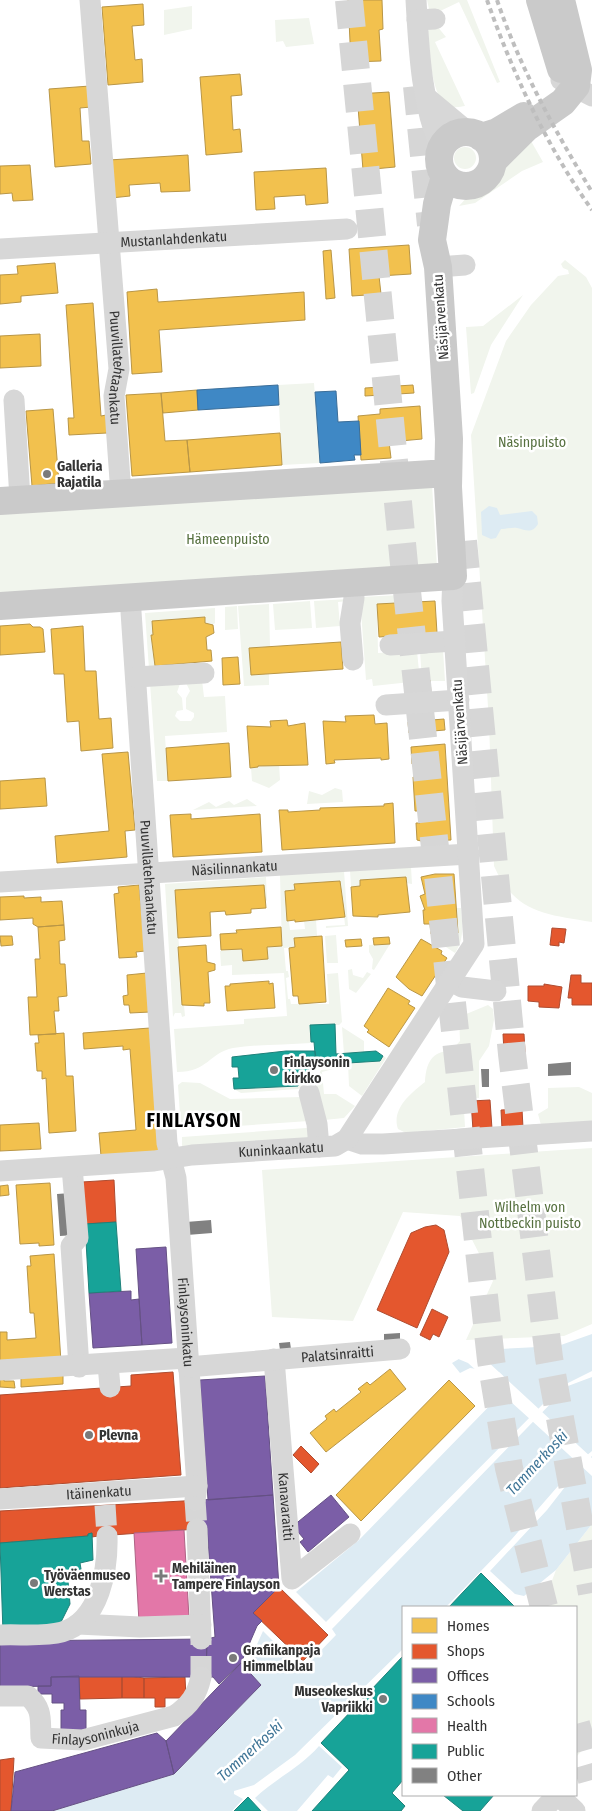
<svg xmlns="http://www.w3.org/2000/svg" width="592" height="1811" font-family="'Fira Sans Condensed',sans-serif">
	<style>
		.green { fill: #f1f5ed }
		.water { fill: #ddebf3 }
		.pier { fill: #fff }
		.homes { fill: #f2c14e; stroke: #b99646 }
		.shops { fill: #e4572e; stroke: #af4c30 }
		.offices { fill: #7b5ea7; stroke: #655184 }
		.schools { fill: #3f88c5; stroke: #3b6e99 }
		.health { fill: #e377a8; stroke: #ae6385 }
		.public { fill: #17a398; stroke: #1f817a }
		.building { fill: #818181 }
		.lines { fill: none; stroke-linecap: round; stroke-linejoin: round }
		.minor-tunnel { stroke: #d6d6d6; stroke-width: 21; stroke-dasharray: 21 11; stroke-linecap: butt }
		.highway-tunnel { stroke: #d6d6d6; stroke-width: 28; stroke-dasharray: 28 14; stroke-linecap: butt }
		.minor { stroke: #d7d7d7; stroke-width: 21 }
		.major { stroke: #cacaca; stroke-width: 28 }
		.rail { stroke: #bebebe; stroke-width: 4; stroke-dasharray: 5 4; stroke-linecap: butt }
		.poi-dot { fill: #7a7a7a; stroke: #fff; stroke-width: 2 }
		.labels { text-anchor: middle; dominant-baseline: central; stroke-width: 5; stroke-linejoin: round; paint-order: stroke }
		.street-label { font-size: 14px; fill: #333; stroke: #fff }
		.park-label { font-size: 14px; fill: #56703f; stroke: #fff }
		.poi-label { font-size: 14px; font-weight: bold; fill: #333; stroke: #fff; text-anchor: start }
		.water-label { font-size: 15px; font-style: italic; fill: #3f7597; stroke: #fff }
		.district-label { font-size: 19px; font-weight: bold; letter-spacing: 1px; fill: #000; stroke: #fff }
	</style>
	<rect width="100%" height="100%" fill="#fff"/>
	<path class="green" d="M427,0H467L500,82L497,83L459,2L436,13L429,9Z
		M192,6V29L164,35V10Z
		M309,18L314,44L286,47L283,41L276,42L275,20Z
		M437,26L446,37L435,42L465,106C462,106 457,108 453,107C430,105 430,49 428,31L431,27Z
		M527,134L543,162L522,171L475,203L459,206L469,195L489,184L501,165Z
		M454 158a11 11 0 1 1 22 0a11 11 0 1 1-22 0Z
		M565,260L586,277L592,288V922C545,914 515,913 494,866L489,723L471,435L506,341L531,305L558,276L569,274L568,270L563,268L561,264Z
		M523,295L491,345L474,393L471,394L466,327L483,326Z
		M314,383L320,463L282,465L278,385Z
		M432,484L437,567L0,597V512Z
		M401,595V603L377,604L378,653L417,651L420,681L373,686L372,679L366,680L360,597Z
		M348,599V601L338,602L340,626L316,628L314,601Z
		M310,601L312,628L275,630L273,604Z
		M269,604L270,647L249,648L251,675L269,674V685L244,686L238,606Z
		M237,606L238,629L225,630V607Z
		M215,608V623L213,625L205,623L204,617L152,621L153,635L151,636L155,666L149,669L145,613Z
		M443,650L445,681H422L420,651Z
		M202,680L204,697L225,696L227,732L165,736L168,781H157L150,683L181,681L177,692L182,698L183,710L177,711L175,716L180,721H191L194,717V713L186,709V698L190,691L185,681Z
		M279,764L280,780L269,788L252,781L251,768Z
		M335,788L342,790L343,802L307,804L309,791L322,795Z
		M247,799L257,806L193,810L209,802L216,807L229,801L234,805Z
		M411,867L412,884L406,883V877L360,880V886L351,887L350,870Z
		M344,871L348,926L326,928V926L345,925L340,881L294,884L295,890L285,891L290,930L305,929L304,921L316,919L317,936L295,938V947L284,948L286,971H288L289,977L286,978L288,999H290L291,1004H329L327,974L338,973L342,1022L339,1025H310L311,1043C286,1045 258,1044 233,1048C209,1053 208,1072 177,1072L174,1029L244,1024V1019L287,1016L284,973L232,975V965L221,966L220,951L242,949L243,961L268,959L267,947L282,946L280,875Z
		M266,877L267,900L265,902L264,885L175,891C178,935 181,972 185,1016L182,1017L181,1013H175L173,1017L165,884Z
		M456,908H461C462,924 465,938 455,953L434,939V934L458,933Z
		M336,935L338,963H327L325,936Z
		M390,944L374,970L372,969L373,959L369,952V945Z
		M352,969L353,975L363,978L367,972L371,974L356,993L349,989L348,970Z
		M488,1005L493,1009L494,1020L489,1046L479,1061V1098L466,1097L464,1110L465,1127L406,1133L398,1129C391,1109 411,1093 425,1082C426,1064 431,1051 451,1051L460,1041L459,1017Z
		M342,1027L364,1041V1052L344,1054Z
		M383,1056L386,1058L362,1096L349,1086L348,1063L379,1061Z
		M309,1069H314C313,1078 307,1086 298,1089L241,1093L234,1089L298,1086V1081H304L311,1074Z
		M333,1069L322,1072L324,1094H336L355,1106L344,1118L324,1120C319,1102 311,1088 321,1070Z
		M182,1082L200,1083L230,1099L301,1097L309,1121L181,1130L178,1085Z
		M579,1087L592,1093V1122L541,1125L538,1114L548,1108V1088Z
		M306,1128L313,1129L314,1138L182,1146V1137Z
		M592,1148V1324L564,1336L466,1340L493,1281L460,1216L403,1212L353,1321L272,1317L262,1170Z
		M592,1524V1740L576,1757V1607H542L556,1570Z"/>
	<path class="water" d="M489,506L497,508L500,515L532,511L537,516L538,524C532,534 526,530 517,528C513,527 505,529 501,529L496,538L491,539L482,535L481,512Z
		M592,1334V1371L560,1387L326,1622L296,1592L359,1540L503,1392L504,1377L499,1372L470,1368L460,1373L452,1363L469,1353L480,1350L558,1346Z
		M592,1377V1451L579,1462L511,1540L446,1607H403V1649L295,1755L254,1785L234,1791V1794L243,1799L232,1811H52L174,1774L261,1685L246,1669L263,1631L302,1670L336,1635L332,1629L560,1394L568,1386Z
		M592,1456V1524L556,1570L524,1596L515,1594L490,1571L547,1510L582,1465Z
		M319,1746L342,1767L333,1778L328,1775L297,1811H268L255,1798C275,1779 301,1767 319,1746Z"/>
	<path class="pier" d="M474,1349L592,1458V1476L531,1420L540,1410L531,1420L500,1392L503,1384L498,1374L477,1371L468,1363L456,1358Z"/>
	<path class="homes" d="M348,0H382L383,29L379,30L381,61L351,62Z
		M143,4L144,25L132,26L135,60L142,59L143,82L108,85L102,7Z
		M240,74L242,95L231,96L233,130L240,129L242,152L206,155L200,77Z
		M90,86L91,107L80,108L82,141H89L91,164L55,167L49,89Z
		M389,92L395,167L363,170L357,94Z
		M188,155L190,191L161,192L160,183L129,185L130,196L111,198L109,160Z
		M30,165L33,200L13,201L12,193L0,194V166Z
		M326,168L328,203L306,205L305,195L274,197L275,209L256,210L254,172Z
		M409,245L411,274L379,276L381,294L352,296L349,249Z
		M331,250L335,298L326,299L323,251Z
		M55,263L58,293L21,296V302L0,304V275L18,274L17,266Z
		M157,289L158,302L304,292L305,320L159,330L162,372L132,374L127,292Z
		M93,303L101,416L106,415L107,433L69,435L68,418H74L66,305Z
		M40,334L41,366L0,368V336Z
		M413,385L414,393L365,396V388Z
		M197,390L198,410L163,413L161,393Z
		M161,393L165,441L187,440L190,472L132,476L126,395Z
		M420,406L422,439L389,442L391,458L361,460L358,416L380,414V409Z
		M53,409L59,483L32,486L26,411Z
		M280,433L282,465L190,472L187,440Z
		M435,601L437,633L379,637L377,604Z
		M205,617V623L213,625L214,633L206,637L207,650H211L212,661L155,666L151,635H153L152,621Z
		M30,624L33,627H40L43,629L45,652L0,655V626Z
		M83,626L85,671H96L99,719L111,718L113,748L81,751L79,721L67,722L64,674H54L51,629Z
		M341,642L343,669L251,675L249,648Z
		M238,657L240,684L223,685L222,658Z
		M430,680L431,693L422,694L421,681Z
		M374,715L375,724L387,723L389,759L381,760V758L334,760L335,763L326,764L323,721L346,722L345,716Z
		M444,719L445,730L409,733L408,722Z
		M287,720L288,726L305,723L308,765L258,766V767L250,768L247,726L271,727L270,721Z
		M229,743L231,777L168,781L166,748Z
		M445,744L451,840L421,841L417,840L416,823H420L419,811H415L413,777H417L416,764H412L411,747Z
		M128,752L135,830L125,831L127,857L57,863L55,836L109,831L102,754Z
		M45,778L47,806L0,809V781Z
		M393,803L395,843L282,850L279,810H288V812L320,810V808L384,806V804Z
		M191,814V819L260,814L262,852L173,857L170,815Z
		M435,874H454L458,933L431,934L430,924H424L423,910H425L420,896L425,894L421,877Z
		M406,877L410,912L378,915V917L353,916L351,887L360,886V880Z
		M340,881L345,917L295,922V920L287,921L285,891L295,890L294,884Z
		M139,885L145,951L136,952L137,957L119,958L114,894L119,893L118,887Z
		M264,885L266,908L251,909V913L226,915L225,911L210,912L211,936L178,938L175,890Z
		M24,896V898L41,897V902L62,901L64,925L38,927L33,924V918L0,920V897Z
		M64,925L65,940L59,941L60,964H65L67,996L58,997L59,1011H54L56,1034L30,1035L28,997H37L35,959H40L38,927Z
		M281,927L282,946L267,947L268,959L243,961L242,949L221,950L220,934L237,933L236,930Z
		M0,936H12L13,945L1,946Z
		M322,936L326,1002L299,1004L298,996H293L289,948L295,947L294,938Z
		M389,937L390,944L374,945L373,938Z
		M361,939L362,946L346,947L345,940Z
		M421,939L442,951L441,954L447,958L422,996L409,989L396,977Z
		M206,945L207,962L215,964V970L208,972L210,1003H204V1006L182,1005L178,947Z
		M147,973L150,1012L130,1013L129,1005H124L123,996L128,995L127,975Z
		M269,981V984L273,983L275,1008L227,1011L225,986H230V984Z
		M388,988L410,1001L408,1004L415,1008L389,1047L367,1032L369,1030L364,1026Z
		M150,1028L159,1152L101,1156L99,1133L136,1130L130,1049L123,1050V1046L84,1049L83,1033Z
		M64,1033L66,1076H73L76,1131L49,1133L46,1078L42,1079V1071H37L35,1043H39L38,1035Z
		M39,1123L41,1149L0,1151V1125Z
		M50,1183L54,1245L39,1246V1243L20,1244L16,1185Z
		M8,1185L9,1195L0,1196V1186Z
		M54,1254L61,1362L0,1366V1332H7V1340L36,1338L34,1313H30L27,1266H31L30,1256Z
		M390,1369L406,1389L326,1452L310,1433L327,1419L325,1416L334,1409L336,1412L361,1392L358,1389L367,1382L370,1385Z
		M63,1375V1384L21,1387V1378Z
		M0,1379H4V1381H14L15,1388L0,1387Z
		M449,1380L475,1406L361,1521L336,1495Z"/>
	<path class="shops" d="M552,928L566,929L564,943L559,942V946L550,945Z
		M571,975H581V983H592V1005H572V998H568Z
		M544,984L562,987L559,1008L539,1007V1002L528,1001V986H544Z
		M503,1034H524L525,1052H504Z
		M490,1100L492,1129L473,1130L471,1101Z
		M522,1109L523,1128L502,1129L501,1110Z
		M114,1180L116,1222L85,1224L82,1182Z
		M436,1225L444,1230L449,1252L417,1328L377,1310L411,1233L425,1227Z
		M432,1309L448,1317L439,1337L433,1334L430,1340L420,1335Z
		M173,1372L181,1475L0,1488V1395L131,1386V1375Z
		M301,1446L319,1464L311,1473L293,1455Z
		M201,1500L203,1528L197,1529L98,1536L92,1537V1533L88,1534V1536L0,1543V1511Z
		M279,1587L328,1635L303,1661L253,1613Z
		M122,1675L144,1678V1698H122Z
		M122,1675V1698L80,1699L79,1676Z
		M185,1677L186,1698H165V1707H155V1698H144V1678Z
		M14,1758L11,1811H0V1760Z"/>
	<path class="offices" d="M166,1247L172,1343L142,1345L136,1249Z
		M131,1291V1300L139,1299L142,1345L93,1348L89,1293Z
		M265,1376L273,1495L208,1500L200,1380Z
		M273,1495L279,1587L253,1613L262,1621L257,1626L241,1663L219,1684L213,1677H206L207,1639L215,1637L207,1527L203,1528L201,1500Z
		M331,1495L349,1517L308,1552L300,1542L304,1539L293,1526Z
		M207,1639L206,1677H51V1686L0,1687V1641Z
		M241,1663L261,1685L174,1774L166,1741Z
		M79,1676L80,1710H86V1730H61V1710H64V1703H52V1694H38V1686H51V1677Z
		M157,1733L166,1741L174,1774L52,1811H11L15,1772Z"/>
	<path class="schools" d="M278,385L279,405L198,410L197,390Z
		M336,391L338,422L359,421L361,455H354L355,460L320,463L315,392Z"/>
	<path class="health" d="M184,1530L189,1618L139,1622L134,1533Z"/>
	<path class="public" d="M335,1024L336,1054L376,1051L383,1056L380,1061L316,1065L314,1042H311L310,1025Z
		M286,1051H315L316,1058H304L310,1061L309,1067L314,1066V1069H309L311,1074L305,1081H298V1086L234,1089L233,1078H239L238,1067H232V1057Z
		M116,1222L121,1291L89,1293L85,1224Z
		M92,1533L93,1560L80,1563L81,1569L75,1580L68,1581L70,1604L59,1626L3,1633L0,1543L88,1536V1534Z
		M481,1573L515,1607H449Z
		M403,1656V1780L392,1793L405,1806L401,1811H312L349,1770L321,1743Z
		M443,1795H494L480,1811H463Z
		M248,1797L261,1811H234Z"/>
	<path class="building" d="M571,1062V1075L548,1076V1064Z
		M481,1069H489V1087H482Z
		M71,1193L74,1235L60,1236L57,1194Z
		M211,1220L212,1233L187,1235L186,1222Z
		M400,1333V1343L384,1344V1334Z
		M290,1342L291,1349L280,1350L279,1343Z"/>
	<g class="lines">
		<path class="minor-tunnel" d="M195,1500L197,1529
			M105,1505L107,1536
			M201,1677V1639"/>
		<path class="highway-tunnel" d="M349,0L404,564L491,1360L509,1468L544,1607
			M417,86L431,225
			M463,541L512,1054L549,1358L592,1593
			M576,1724L592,1780"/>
		<g class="minor">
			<path id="s1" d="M90,0L119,369L114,396L121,494"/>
			<path d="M416,0C419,51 421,102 441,149"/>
			<path d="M417,20L435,19"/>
			<path d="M561,80L592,96"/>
			<path d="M426,97L468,132"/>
			<path id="s2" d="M0,249L347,229"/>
			<path d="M438,267L465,265"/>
			<path d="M14,400L20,499"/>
			<path id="s3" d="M130,597L167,1143L176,1178L197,1486L195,1500"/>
			<path d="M390,645L455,641"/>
			<path d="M353,660L350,623L354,598L353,583"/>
			<path d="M136,677L204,673"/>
			<path d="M386,705L459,700"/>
			<path id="s4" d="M0,882L469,854"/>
			<path d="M451,981L462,987L496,991"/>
			<path d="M309,1093L317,1124L319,1147"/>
			<path d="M347,1139L362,1144H383L592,1131"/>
			<path d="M72,1167L78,1238L71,1246L79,1367"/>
			<path id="s5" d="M0,1171L154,1161L192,1155L335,1146L347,1139L474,944L452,601L453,576"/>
			<path id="s6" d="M274,1359L292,1579L350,1534"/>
			<path d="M108,1364L110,1387"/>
			<path id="s7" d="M188,1367L400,1349"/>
			<path d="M0,1370L187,1358"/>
			<path id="s8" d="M0,1499L197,1486"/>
			<path d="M197,1529L201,1639"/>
			<path d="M78,1624L140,1627L201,1625"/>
			<path d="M0,1635C19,1634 44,1637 62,1632C100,1621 108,1569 107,1536"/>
			<path id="s9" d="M0,1696H28C43,1709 40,1719 41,1738L83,1740L174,1716C190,1705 197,1695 201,1677"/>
			<path d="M558,1795L575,1811"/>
			<path d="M542,1811L557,1795"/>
		</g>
		<path class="major" d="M540,0L561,69
			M439 159a27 27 0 1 1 54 0a27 27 0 1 1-54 0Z
			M481,137L497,132L524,116
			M493,161L526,128L563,102L576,86L578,70L561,0
			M0,501L448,473
			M0,606L453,576L448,487L449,439L438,267L432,240L437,204L445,177"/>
		<path class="rail" d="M487,0C513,74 547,147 592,210
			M497,0C520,68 555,131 592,192"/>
	</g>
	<g class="poi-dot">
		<circle cx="47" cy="474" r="5"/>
		<circle cx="274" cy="1070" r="5"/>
		<circle cx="89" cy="1435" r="5"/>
		<path d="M158.5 1568.5h5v5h5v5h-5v5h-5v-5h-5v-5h5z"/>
		<circle cx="34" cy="1583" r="5"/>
		<circle cx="233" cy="1658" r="5"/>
		<circle cx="383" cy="1699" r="5"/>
	</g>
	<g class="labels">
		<g class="street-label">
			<text stroke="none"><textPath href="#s2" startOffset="174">Mustanlahdenkatu</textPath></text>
			<text transform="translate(441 317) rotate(-94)">Näsijärvenkatu</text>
			<text stroke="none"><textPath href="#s1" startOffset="369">Puuvillatehtaankatu</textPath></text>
			<text transform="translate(460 722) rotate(-94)">Näsijärvenkatu</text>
			<text stroke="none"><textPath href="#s4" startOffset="235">Näsilinnankatu</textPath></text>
			<text stroke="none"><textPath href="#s3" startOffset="281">Puuvillatehtaankatu</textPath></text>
			<text stroke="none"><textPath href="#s5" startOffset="282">Kuninkaankatu</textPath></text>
			<text stroke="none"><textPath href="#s3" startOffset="728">Finlaysoninkatu</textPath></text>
			<text stroke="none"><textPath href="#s7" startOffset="150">Palatsinraitti</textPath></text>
			<text stroke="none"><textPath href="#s8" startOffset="99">Itäinenkatu</textPath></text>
			<text stroke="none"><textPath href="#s6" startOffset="148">Kanavaraitti</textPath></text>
			<text stroke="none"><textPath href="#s9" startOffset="129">Finlaysoninkuja</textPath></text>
		</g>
		<g class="park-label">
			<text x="532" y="442">Näsinpuisto</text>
			<text x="228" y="539">Hämeenpuisto</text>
			<text x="530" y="1207">Wilhelm von<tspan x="530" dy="16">Nottbeckin puisto</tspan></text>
		</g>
		<g class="poi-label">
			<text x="57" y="466">Galleria<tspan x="57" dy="16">Rajatila</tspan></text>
			<text x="284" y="1062">Finlaysonin<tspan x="284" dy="16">kirkko</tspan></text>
			<text x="99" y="1435">Plevna</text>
			<text x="172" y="1568">Mehiläinen<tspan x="172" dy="16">Tampere Finlayson</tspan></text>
			<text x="44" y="1575">Työväenmuseo<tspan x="44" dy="16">Werstas</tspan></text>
			<text x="243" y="1650">Grafiikanpaja<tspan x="243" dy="16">Himmelblau</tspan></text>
			<text x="373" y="1691" text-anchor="end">Museokeskus<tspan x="373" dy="16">Vapriikki</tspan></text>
		</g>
		<g class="water-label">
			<text transform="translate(537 1463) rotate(-47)">Tammerkoski</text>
			<text transform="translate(250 1751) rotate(-42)">Tammerkoski</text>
		</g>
		<g class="district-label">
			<text x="194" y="1120">FINLAYSON</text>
		</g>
	</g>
	<rect x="402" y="1606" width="175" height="190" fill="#ffffff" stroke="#adadad"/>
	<rect x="412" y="1618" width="25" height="15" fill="#f2c14e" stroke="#adadad"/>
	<text x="447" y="1631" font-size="15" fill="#333333">Homes</text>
	<rect x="412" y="1644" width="25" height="15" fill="#e4572e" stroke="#adadad"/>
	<text x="447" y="1656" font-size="15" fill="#333333">Shops</text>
	<rect x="412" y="1668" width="25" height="15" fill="#7b5ea7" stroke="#adadad"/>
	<text x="447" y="1681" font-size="15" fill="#333333">Offices</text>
	<rect x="412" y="1694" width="25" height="15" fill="#3f88c5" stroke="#adadad"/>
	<text x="447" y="1706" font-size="15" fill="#333333">Schools</text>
	<rect x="412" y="1718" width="25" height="15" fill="#e377a8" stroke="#adadad"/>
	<text x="447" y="1731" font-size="15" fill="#333333">Health</text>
	<rect x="412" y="1744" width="25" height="15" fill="#17a398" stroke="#adadad"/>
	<text x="447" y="1756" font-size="15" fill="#333333">Public</text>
	<rect x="412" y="1768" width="25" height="15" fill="#818181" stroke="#adadad"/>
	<text x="447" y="1781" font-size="15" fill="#333333">Other</text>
</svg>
